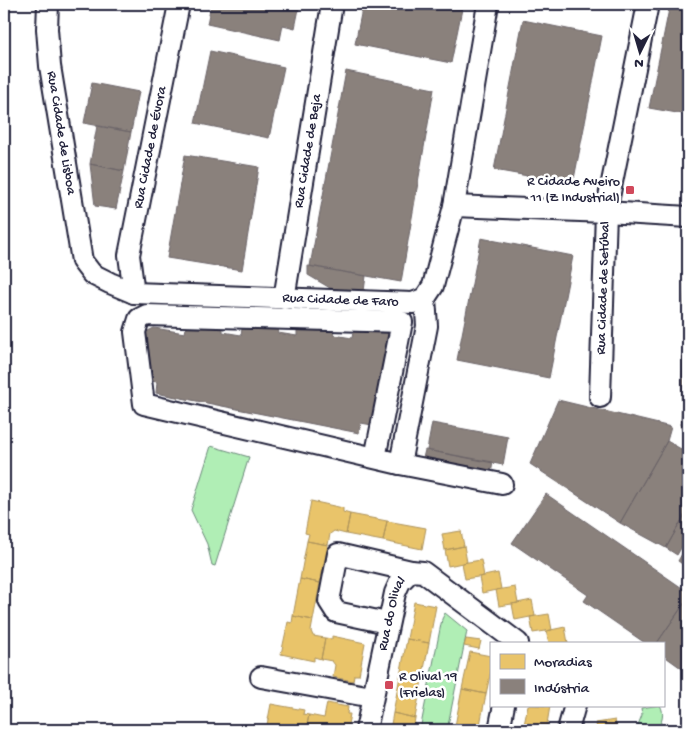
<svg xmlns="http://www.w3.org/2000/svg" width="692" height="734" font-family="'Gochi Hand',sans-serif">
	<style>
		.green { fill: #b0eeb5; stroke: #698878 }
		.homes { fill: #e9c46a; stroke: #ad935c }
		.industry { fill: #8a817c; stroke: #6b6468 }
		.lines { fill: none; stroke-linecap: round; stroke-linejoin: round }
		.minor-casing { stroke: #22223b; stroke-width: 24 }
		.minor { stroke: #fff; stroke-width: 20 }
		.poi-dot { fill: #d1495b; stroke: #fff; stroke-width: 2 }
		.labels { text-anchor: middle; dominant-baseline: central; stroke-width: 5; stroke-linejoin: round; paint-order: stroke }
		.street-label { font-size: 14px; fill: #22223b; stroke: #fff }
		.poi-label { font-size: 14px; fill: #22223b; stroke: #fff; text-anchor: end }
	</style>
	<rect width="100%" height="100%" fill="#fff"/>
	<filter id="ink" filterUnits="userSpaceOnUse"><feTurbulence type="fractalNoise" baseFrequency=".02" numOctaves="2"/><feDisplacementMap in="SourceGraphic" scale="10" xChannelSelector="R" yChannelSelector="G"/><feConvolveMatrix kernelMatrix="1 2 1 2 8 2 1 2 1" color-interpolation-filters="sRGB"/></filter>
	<g filter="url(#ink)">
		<path class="green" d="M211,446L249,457L215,566L212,565L207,544L191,510Z
			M445,613L467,631L447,730H420L442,619Z
			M660,705C665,714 662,722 657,730H636L642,715L641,708Z"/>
		<path class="homes" d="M311,501L343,508V512L350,514L346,534L334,531L330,534L328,545L307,541L309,534L305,533Z
			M350,514L387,521L383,541L346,534Z
			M387,521L426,528L422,549L383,541Z
			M461,531L464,546L445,550L442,534Z
			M307,541L328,545L320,583L300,579Z
			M464,546L467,562L448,566L445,550Z
			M481,560L484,576L465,579L462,563Z
			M498,573L501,589L482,593L479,577Z
			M300,579L320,583L313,620L293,616Z
			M515,587L518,603L499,606L496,590Z
			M532,600L535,616L515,620L512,604Z
			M414,602L436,606L429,643L407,639Z
			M549,614L552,630L533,633L530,617Z
			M293,616L313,620L311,631L313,636L325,638L321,659L314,657V661L281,654L288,622L292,623Z
			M565,627L568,643H549L546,631Z
			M332,636L365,643L359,675H354L353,681L333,677L335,665L332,661L321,659L325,638L332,639Z
			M407,639L429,643L422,680L400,676Z
			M466,639L481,641L479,649L464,646Z
			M470,652L491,656V671L486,694L462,689Z
			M400,676L422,680L415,718L393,713Z
			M462,689L486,694L479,730L455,726Z
			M327,703L348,707L347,714H350L347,730H306L309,715L324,718Z
			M271,704L304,710L303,714L309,715L306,730H266Z
			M528,705L550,706L546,730H523Z
			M393,713L415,718L413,730H390Z
			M615,720L617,730H597L596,723Z"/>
		<path class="industry" d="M211,4H300L295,28L283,25L280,40L207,24Z
			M363,4H463L451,63L355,44Z
			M670,4H688V115L649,108Z
			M523,20L602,36L573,184L494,170Z
			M210,51L284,67L269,138L195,123Z
			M346,71L434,89L401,282L310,266Z
			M92,83L139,92L131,132L84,123Z
			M97,126L131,132L124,171L90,164Z
			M185,155L259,167L242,270L167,258Z
			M90,164L124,171L116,209L95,206Z
			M686,233H688V428H681Z
			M481,238L573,256L549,378L457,360Z
			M308,266L366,276L364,291L342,290L330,288L308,275Z
			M154,328L185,333L186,328H223V332L241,335L242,329L278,330V333L297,336V330L334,331V335L352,338L353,332L390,333L372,425L361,423L359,433L156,393L157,382L151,381L144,333Z
			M558,400L671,427L667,441L620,523L530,464Z
			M432,423L508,437L503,465L427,450Z
			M667,441L688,453V509L666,548L620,523Z
			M425,450L493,462L491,474L422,462Z
			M546,494L688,592V598L657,643H645L584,601L588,595L512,543Z
			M688,509V536L677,555L666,548Z
			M688,543V568L678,561Z
			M688,598V673L663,655V643H657Z"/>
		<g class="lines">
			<defs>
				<g id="minor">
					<path id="s1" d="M48,4L47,29L50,66L82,261L92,274L110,283L134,293L413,303L425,298L433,286L454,206L488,4"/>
					<path d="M454,206L606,212L688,217"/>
					<path id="s2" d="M134,293L129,255L179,4"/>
					<path id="s3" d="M284,299L332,4"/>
					<path id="s4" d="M600,397L606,212L648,4"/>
					<path d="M375,458L402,322L147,315L139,319L135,332L144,404L400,464L427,326L425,298"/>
					<path d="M400,464L502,484"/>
					<path d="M387,623L336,612L329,601L338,554L411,571"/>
					<path d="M261,677L372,697"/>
					<path id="s5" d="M366,730L395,593L400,582L411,571L423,572L518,643"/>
					<path d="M499,730L504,705"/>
					<path d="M568,730L575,705"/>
				</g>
			</defs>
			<use href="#minor" class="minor-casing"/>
			<use href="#minor" class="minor"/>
		</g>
	</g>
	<g class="poi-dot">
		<rect x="625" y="185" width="10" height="10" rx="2.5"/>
		<rect x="384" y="680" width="10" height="10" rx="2.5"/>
	</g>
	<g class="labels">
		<g class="street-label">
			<text stroke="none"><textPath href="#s1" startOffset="130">Rua Cidade de Lisboa</textPath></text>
			<text stroke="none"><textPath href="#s2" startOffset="148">Rua Cidade de Évora</textPath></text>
			<text stroke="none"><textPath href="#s3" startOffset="150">Rua Cidade de Beja</textPath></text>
			<text stroke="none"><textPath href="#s4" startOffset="109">Rua Cidade de Setúbal</textPath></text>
			<text stroke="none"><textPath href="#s1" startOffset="529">Rua Cidade de Faro</textPath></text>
			<text stroke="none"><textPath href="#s5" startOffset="119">Rua do Olival</textPath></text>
		</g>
		<g class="poi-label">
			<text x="620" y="182">R Cidade Aveiro<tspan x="620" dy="16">11 (Z Industrial)</tspan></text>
			<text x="399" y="677" text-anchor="start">R Olival 19<tspan x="399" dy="16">(Frielas)</tspan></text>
		</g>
	</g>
	<rect width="692" height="734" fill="none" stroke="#fff" stroke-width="20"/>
	<rect x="10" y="10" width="672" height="714" fill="none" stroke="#22223b" stroke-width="2" filter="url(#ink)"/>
	<rect x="490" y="642" width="175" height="65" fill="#ffffff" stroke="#a7a7b1"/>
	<rect x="500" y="654" width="25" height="15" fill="#e9c46a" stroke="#a7a7b1"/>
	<text x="534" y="666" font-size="15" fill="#22223b">Moradias</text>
	<rect x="500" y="679" width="25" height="15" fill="#8a817c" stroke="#a7a7b1"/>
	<text x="534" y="692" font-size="15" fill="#22223b">Indústria</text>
	<g transform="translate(640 52) rotate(185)" stroke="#ffffff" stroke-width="4" paint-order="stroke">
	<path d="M0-4L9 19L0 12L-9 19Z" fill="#22223b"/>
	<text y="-8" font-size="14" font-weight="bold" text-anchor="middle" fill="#22223b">N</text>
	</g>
</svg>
